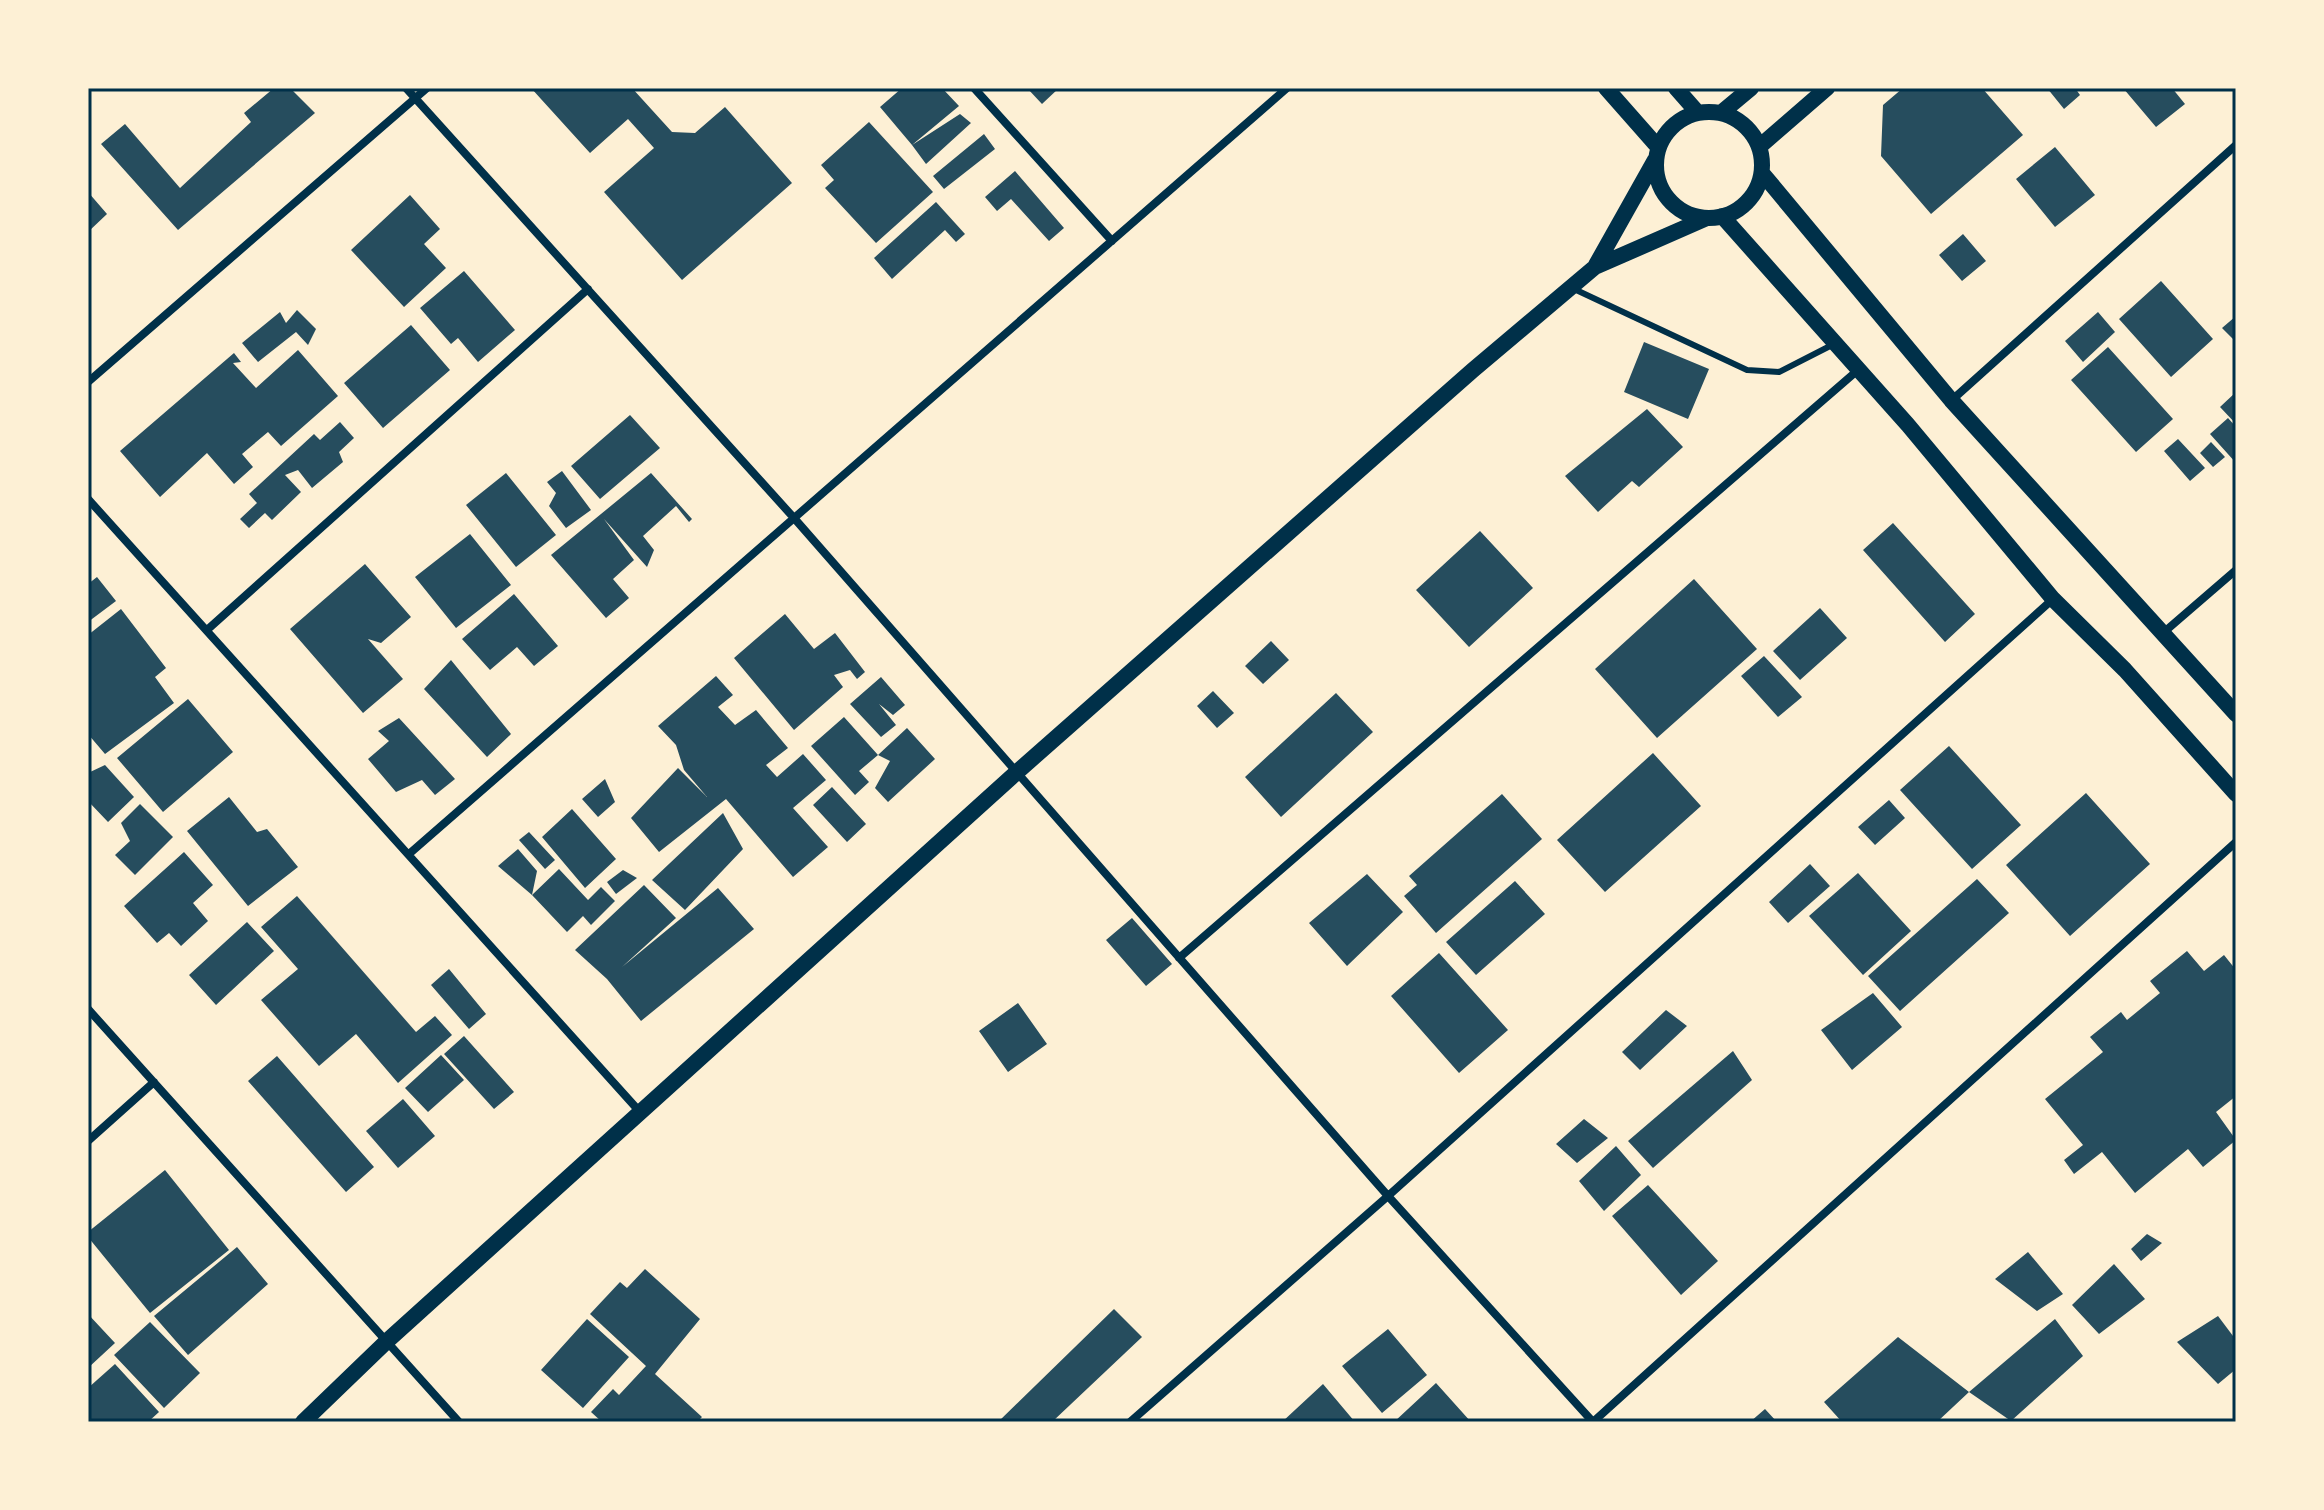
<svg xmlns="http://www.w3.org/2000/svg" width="2324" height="1510" font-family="'Varela Round',sans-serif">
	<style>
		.building { fill: #264d5e }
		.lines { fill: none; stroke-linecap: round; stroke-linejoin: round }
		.service { stroke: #003049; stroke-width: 6 }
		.minor { stroke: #003049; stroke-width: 8 }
		.secondary { stroke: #003049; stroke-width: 16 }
		.neatline { fill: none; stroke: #003049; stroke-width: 3 }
	</style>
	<rect width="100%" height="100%" fill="#fdf0d5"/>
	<path class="building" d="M274,88H290L315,113L178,230L101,144L125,124L180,188L251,122L244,113Z
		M531,88H632L672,132L695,133L725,107L792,183L682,280L604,192L654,148L628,119L590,153Z
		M902,88H942L959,106L912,145L880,107Z
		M1027,88H1059L1042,104Z
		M1903,88H1982L2023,135L1931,214L1881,156L1883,105Z
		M2047,88H2075L2080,95L2064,109Z
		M2123,88H2172L2185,104L2156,127Z
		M960,114L971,123L926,164L912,145Z
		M869,122L933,192L876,243L825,188L834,180L821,165Z
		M984,134L995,149L944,189L933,176Z
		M2055,147L2095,195L2055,227L2016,179Z
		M1015,171L1064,228L1049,241L1011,199L997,211L985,197Z
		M88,192L107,214L88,232Z
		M410,195L440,229L424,244L446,268L404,307L351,250Z
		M936,202L965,234L956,242L945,230L892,279L874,258Z
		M1963,234L1986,261L1962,281L1939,255Z
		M464,271L515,330L478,362L458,338L451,344L420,308Z
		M2161,281L2213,339L2171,377L2119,319Z
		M297,310L316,329L308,345L296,332L258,362L242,343L280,312L286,323Z
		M2098,312L2115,332L2083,362L2065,341Z
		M2236,316V342L2222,328Z
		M411,325L450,370L383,428L344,383Z
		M1644,342L1709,369L1688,419L1624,392Z
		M2108,347L2173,419L2136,452L2071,380Z
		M298,350L338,396L281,446L268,432L242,454L253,467L234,484L207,453L160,497L120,451L234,353L241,362L233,363L256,388Z
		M2236,392V424L2220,407Z
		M1647,409L1683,447L1639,487L1632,481L1598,512L1565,476Z
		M630,415L660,448L600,499L571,466Z
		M2228,418L2236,427V463L2210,434Z
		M340,422L354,438L339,452L343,462L312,488L298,470L285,475L301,492L272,520L265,513L249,528L240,519L257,503L249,494L314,434L320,440Z
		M2178,439L2205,468L2190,481L2164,451Z
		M2211,442L2225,457L2213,467L2200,453Z
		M562,471L591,510L566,528L549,506L556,493L547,482Z
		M506,473L556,535L516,567L466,505Z
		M651,473L692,519L689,522L676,506L643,536L654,550L647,567L604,519L634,560L613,579L629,598L606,618L551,555Z
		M1893,523L1975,614L1945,642L1863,550Z
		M1480,531L1533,588L1469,647L1416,590Z
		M470,534L511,585L456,628L415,577Z
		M365,564L411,617L381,643L368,639L403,679L363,713L290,629Z
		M97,577L116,601L88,622V584Z
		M1694,579L1757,649L1657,738L1595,669Z
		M514,594L558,646L534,666L517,647L490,670L462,639Z
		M1820,608L1847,638L1800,680L1773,651Z
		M121,609L166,668L155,677L174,703L105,754L88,734V635Z
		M785,614L814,649L835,633L865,672L857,679L850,670L834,675L843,687L794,730L734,658Z
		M1271,641L1289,660L1263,684L1245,666Z
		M1764,656L1802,697L1778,717L1741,676Z
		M451,660L511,734L487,757L424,689Z
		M716,676L733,695L718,707L735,725L756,710L788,748L766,765L777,777L803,754L826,780L793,808L828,847L793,877L726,799L659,852L631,818L678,768L707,797L684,770L676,745L658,726Z
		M881,677L905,705L893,715L879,704L896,725L881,737L850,704Z
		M1213,691L1234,713L1217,728L1197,706Z
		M1336,693L1373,732L1281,817L1245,777Z
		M188,699L233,752L163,812L117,758Z
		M844,717L878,755L859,771L869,782L855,795L811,746Z
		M399,718L455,779L435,795L422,780L396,792L368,759L389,741L378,731Z
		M907,728L935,759L888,802L875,788L890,761L878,755Z
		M1949,746L2021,825L1972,869L1900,790Z
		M1653,753L1701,806L1605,892L1557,840Z
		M105,765L134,797L108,822L88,801V773Z
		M605,779L615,802L598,817L582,799Z
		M832,787L866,824L847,842L813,805Z
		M2086,793L2150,864L2070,936L2006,865Z
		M1502,794L1542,839L1436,933L1404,896L1417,885L1409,876Z
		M229,797L257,832L267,829L298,867L248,906L187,831Z
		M1889,800L1905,818L1875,845L1858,827Z
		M140,804L173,837L135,875L115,855L130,841L121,823Z
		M572,809L616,859L585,888L542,837Z
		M723,813L743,849L685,910L652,880Z
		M529,832L555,860L545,869L519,840Z
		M518,849L537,871L532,895L498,866Z
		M184,852L213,885L193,903L208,921L181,946L169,933L157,943L124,906Z
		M1810,864L1830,886L1788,923L1769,902Z
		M559,869L588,900L601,887L615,901L591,925L583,916L567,932L532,895Z
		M623,870L637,878L616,894L607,882Z
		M1858,873L1911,931L1863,975L1809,916Z
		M1367,874L1403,912L1347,966L1309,923Z
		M1977,879L2009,913L1900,1011L1868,976Z
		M1515,881L1545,914L1476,975L1446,942Z
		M644,885L676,918L622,967L718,888L754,929L641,1021L607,979L575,950Z
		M297,896L416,1032L435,1016L452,1035L398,1083L356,1034L319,1066L261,1000L298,969L261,927Z
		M1132,918L1172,964L1146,986L1106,940Z
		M247,922L274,951L216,1005L189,975Z
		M2187,951L2204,971L2224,955L2236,970V1096L2216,1112L2236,1140L2203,1167L2188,1149L2135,1193L2102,1152L2074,1174L2064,1160L2083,1145L2045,1099L2103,1052L2090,1037L2121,1012L2127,1020L2160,993L2150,981Z
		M1439,953L1508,1030L1459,1073L1391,996Z
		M449,969L486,1014L469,1029L431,985Z
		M1873,993L1902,1027L1852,1070L1821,1030Z
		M1018,1003L1047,1044L1008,1072L979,1031Z
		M1666,1010L1687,1026L1640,1070L1622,1052Z
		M464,1036L514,1092L494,1109L444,1054Z
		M1733,1051L1752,1080L1653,1168L1628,1141Z
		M441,1055L464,1080L428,1112L405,1088Z
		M277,1056L374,1167L346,1192L248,1081Z
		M403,1099L435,1136L398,1168L366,1131Z
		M1584,1119L1608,1138L1577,1163L1556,1144Z
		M1616,1146L1641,1175L1604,1211L1579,1181Z
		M165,1170L229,1250L150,1313L88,1237V1232Z
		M1648,1185L1718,1261L1681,1295L1612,1216Z
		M2147,1234L2162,1243L2141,1261L2131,1249Z
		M237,1247L268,1284L188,1355L154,1316Z
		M2028,1252L2063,1294L2037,1311L1995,1279Z
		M2114,1264L2145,1299L2099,1334L2072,1305Z
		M645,1269L700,1319L655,1374L702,1417L697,1422H602L591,1412L613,1389L619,1395L646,1366L590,1314L620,1282L627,1288Z
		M1114,1309L1142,1337L1052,1422H998Z
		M88,1314L115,1343L88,1368Z
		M2218,1316L2236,1340V1369L2218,1384L2177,1342Z
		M587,1319L629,1357L583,1408L541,1370Z
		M2055,1319L2083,1356L2011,1421L1969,1392Z
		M150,1322L200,1373L164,1408L114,1355Z
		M1388,1329L1427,1375L1382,1413L1342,1366Z
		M1898,1337L1969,1392L1937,1422H1842L1824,1402Z
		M115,1364L159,1412L148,1422H88V1388Z
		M1436,1383L1471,1422H1394Z
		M1323,1384L1355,1422H1282Z
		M1765,1409L1777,1422H1750Z"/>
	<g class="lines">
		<path class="service" d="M1574,289L1747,370L1779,372L1834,344"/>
		<path class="minor" d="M406,88L794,518L1388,1196L1593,1422
			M974,88L1112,241
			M88,382L427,88
			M1952,400L2236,145
			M88,499L640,1112
			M207,630L588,289
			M2163,633L2236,570
			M409,854L1287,88
			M1179,958L1858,370
			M88,1009L459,1422
			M88,1141L154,1082
			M1130,1422L1388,1196L2053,599
			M1593,1422L2236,842"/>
		<path class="secondary" d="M1606,88L1658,147
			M1676,88L1698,113
			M1656 165a53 53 0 1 1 106 0a53 53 0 1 1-106 0Z
			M1721,113L1751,88
			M1759,147L1827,88
			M1762,173L1951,400L2236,714
			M1722,216L1908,425L2053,599L2125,670L2236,794
			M1596,265L1655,160
			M303,1422L386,1342L1017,772L1473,370L1595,267L1707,218"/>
	</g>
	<rect width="2324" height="1510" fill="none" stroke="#fdf0d5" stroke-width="180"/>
	<rect x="90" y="90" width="2144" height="1330" class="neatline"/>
</svg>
